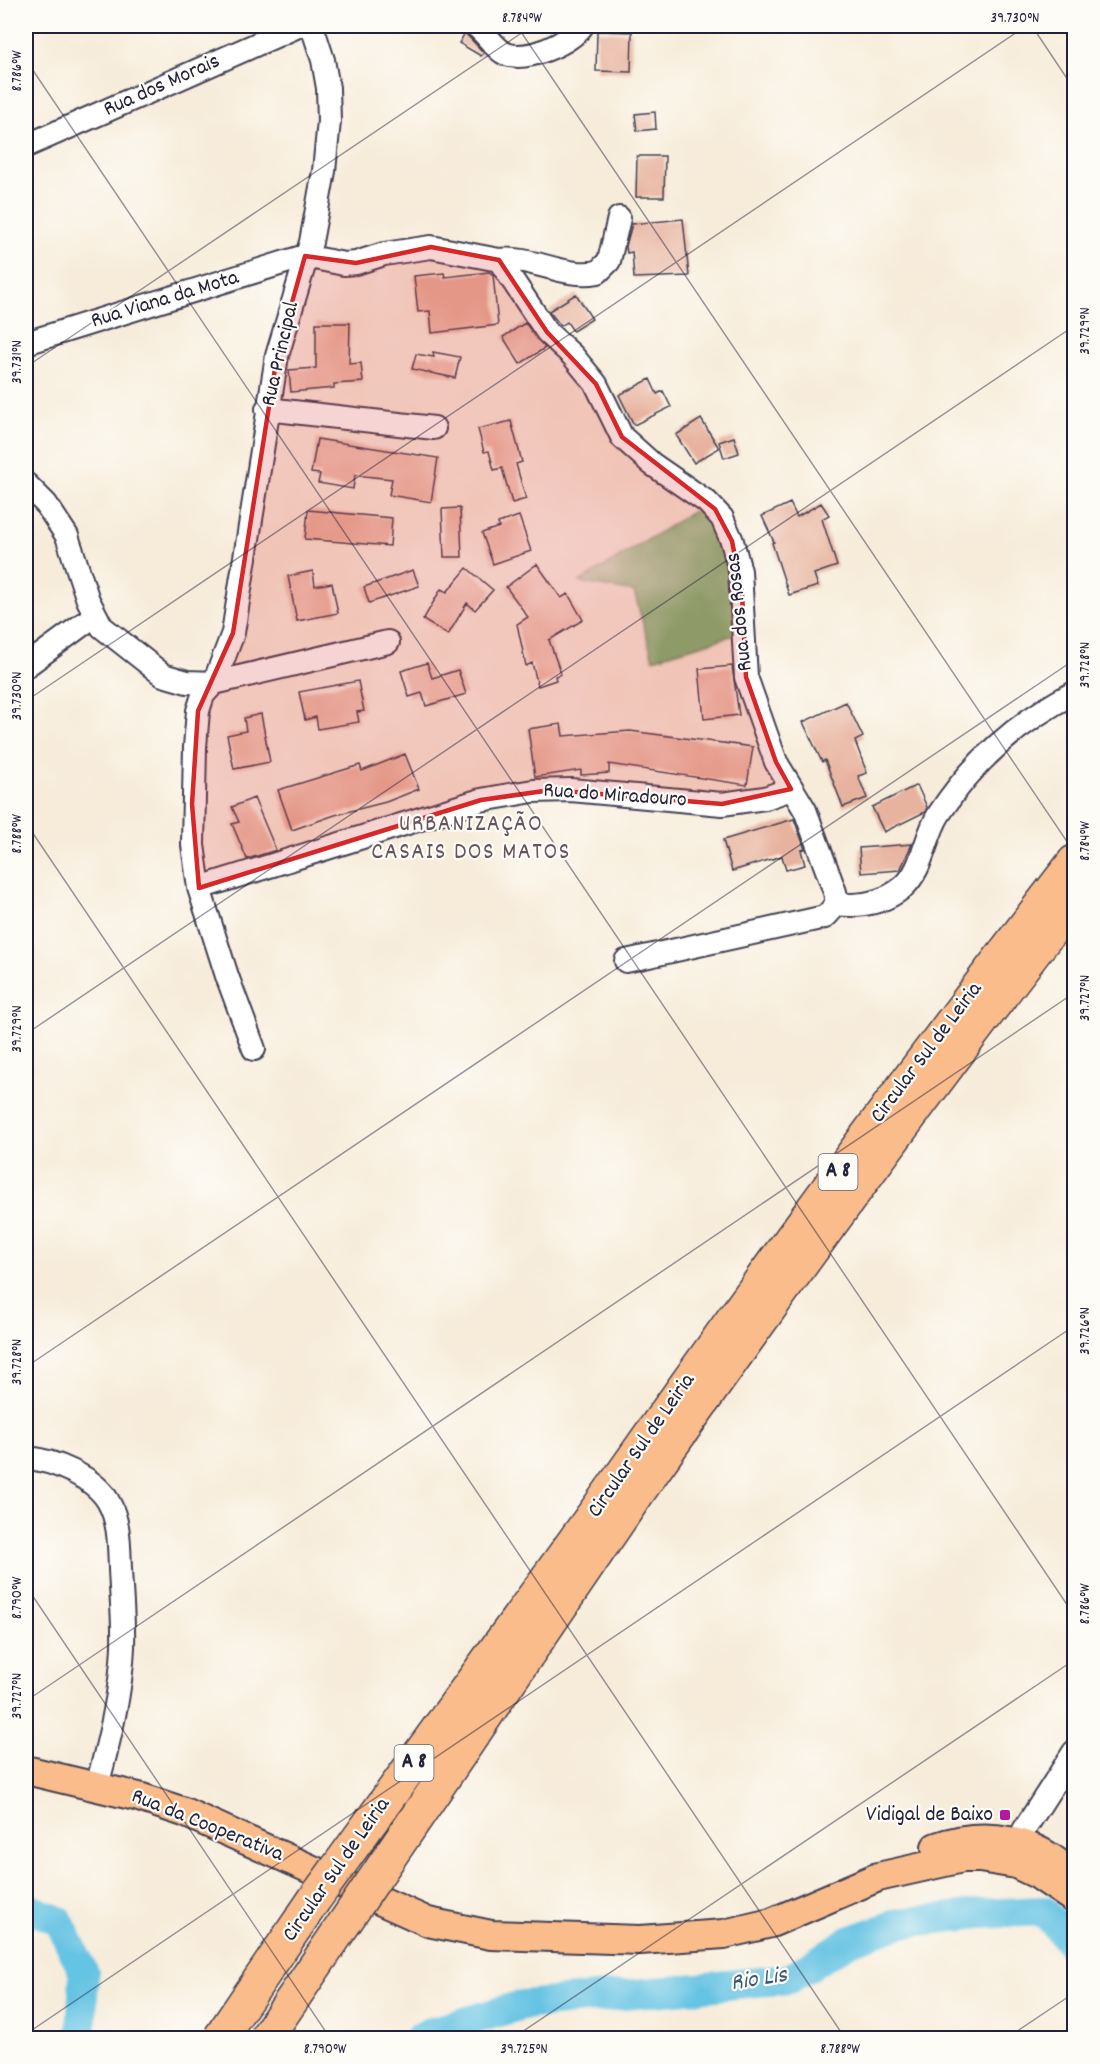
<svg xmlns="http://www.w3.org/2000/svg" width="1100" height="2064" font-family="Dekko,sans-serif">
	<style>
		.forest { fill: #7bb878; stroke: #4e6d5a; stroke-width: 1.5 }
		.lines { fill: none; stroke-linecap: round; stroke-linejoin: round }
		.river { stroke: #65c3e3; stroke-width: 30 }
		.building { fill: #e8b39e }
		.minor-casing { stroke: #424053; stroke-width: 26 }
		.major-casing { stroke: #424053; stroke-width: 32 }
		.highway-casing { stroke: #424053; stroke-width: 36 }
		.minor { stroke: #fff; stroke-width: 22 }
		.major { stroke: #fabc8b; stroke-width: 28 }
		.highway { stroke: #fabc8b; stroke-width: 33 }
		.highway-bridge-casing { stroke: #424053; stroke-width: 36; stroke-linecap: butt }
		.highway-bridge { stroke: #fabc8b; stroke-width: 33 }
		.marked { fill: #d62828; fill-opacity: 0.2; stroke: #d62828; stroke-width: 4.5; stroke-linejoin: round }
		.ticks { fill: none; stroke: #22223b; stroke-width: 1.5; stroke-opacity: 0.45 }
		.poi-dot { fill: #b5179e; stroke: #fdfcf7; stroke-width: 2 }
		.labels { text-anchor: middle; dominant-baseline: central; stroke-width: 4.5; stroke-linejoin: round; paint-order: stroke }
		.shield { fill: #fdfcf7; stroke: #646373; stroke-width: 1.5 }
		.shield-label { font-size: 21px; font-weight: bold; fill: #22223b }
		.street-label { font-size: 22px; fill: #22223b; stroke: #fdfcf7 }
		.poi-label { font-size: 22px; fill: #22223b; stroke: #fdfcf7; text-anchor: end }
		.neighbourhood-label { font-size: 24px; letter-spacing: 1.5px; fill: #67555e; stroke: #fdfcf7 }
		.water-label { font-size: 24px; font-style: italic; fill: #395a76; stroke: #fdfcf7 }
		.neatline { fill: none; stroke: #22223b; stroke-width: 2 }
		.ticks-label { font-size: 15px; text-anchor: middle; fill: #22223b }
	</style>
	<rect width="100%" height="100%" fill="#fdfcf7"/>
	<filter id="ink" filterUnits="userSpaceOnUse"><feTurbulence type="fractalNoise" baseFrequency=".0167" numOctaves="2"/><feDisplacementMap in="SourceGraphic" scale="12" xChannelSelector="R" yChannelSelector="G"/><feConvolveMatrix kernelMatrix="1 2 1 2 8 2 1 2 1" color-interpolation-filters="sRGB"/></filter>
	<filter id="wash" filterUnits="userSpaceOnUse"><feTurbulence type="fractalNoise" baseFrequency=".008" numOctaves="4" result="noise"/><feDisplacementMap in="SourceGraphic" scale="24" xChannelSelector="R" yChannelSelector="G"/><feGaussianBlur stdDeviation="1.35" result="paint"/><feColorMatrix in="noise" values="0 0 0 0 0 0 0 0 0 0 0 0 0 0 0 0 0 1.4 0 .05"/><feComposite in="paint" operator="in"/></filter>
	<g filter="url(#wash)">
		<rect width="100%" height="100%" fill="#f7ecda"/>
		<path class="forest" d="M705,504L722,526L738,634L653,659L634,592L579,582Z"/>
		<g class="lines">
			<path class="river" d="M26,1907L59,1921L84,1973L81,2038
				M419,2038L428,2033L522,2005L789,1979L849,1941L900,1923L980,1914L1044,1911L1074,1948"/>
		</g>
		<g id="blocks">
			<path class="building" d="M597,31L632,32L631,72L596,71Z
				M465,33L484,53L481,56L459,43Z
				M655,112L656,129L637,131L635,114Z
				M637,156H665L664,197H636Z
				M683,219L689,276L634,278L632,252L627,253L626,246L632,224Z
				M489,272L493,275L498,325L432,333L430,311L418,312L414,276L444,273L445,277Z
				M576,294L592,319L573,331L567,322L561,326L549,311Z
				M316,323H350L349,364L361,363L363,382L334,384V388L291,392L289,370L316,368Z
				M525,323L545,348L520,364L503,337Z
				M433,352L460,357L455,378L412,369L416,354L434,357Z
				M650,379L657,394L663,391L671,407L634,425L619,395Z
				M701,419L719,448L694,463L676,435Z
				M511,421L522,462L516,464L526,499L512,503L502,468L494,470L489,451L484,452L478,429Z
				M734,437L739,453L724,458L719,442Z
				M317,439L438,458L431,502L389,495L392,479L355,475L353,489L318,483L320,474L311,473Z
				M790,503L797,517L821,503L829,515L822,519L837,566L814,574L818,586L789,595L772,543L774,542L762,516Z
				M460,508L462,557H444L442,509Z
				M308,510L392,518L390,546L305,539Z
				M519,516L531,551L493,564L482,533L499,527L498,523Z
				M537,564L561,598L568,594L583,620L549,640L561,674L555,676L556,680L538,686L532,663L526,666L517,624L528,617L506,587Z
				M467,568L493,590L475,610L467,603L448,635L423,620L441,589L447,592Z
				M413,570L419,586L369,603L364,587Z
				M313,571L315,586L332,583L338,613L297,621L288,576Z
				M427,663L432,678L458,670L466,694L426,706L422,693L409,697L401,671Z
				M732,666L739,715L704,719L699,669Z
				M358,681L364,711L357,712L359,722L318,729L316,717L305,720L299,692Z
				M846,702L863,737L855,741L867,773L858,776L867,798L843,807L825,760L822,762L803,722Z
				M261,714L270,762L234,769L227,735L246,731L244,718Z
				M561,724L563,736L630,731L753,747L747,785L609,764V773L581,775V770L535,777L528,729Z
				M405,754L419,789L386,802L335,815L292,830L278,790L360,765L362,771Z
				M917,785L927,807L925,812L884,832L872,807Z
				M254,798L276,850L247,859L232,824L239,822L232,807Z
				M794,819L805,849L801,850L805,865L786,870L782,856L732,871L723,840Z
				M912,844L900,870L861,873L859,848Z"/>
		</g>
	</g>
	<g filter="url(#ink)">
		<use href="#blocks" fill-opacity="0" stroke="#424053" stroke-width="1.5"/>
		<g class="lines">
			<defs>
				<path id="minor" d="M476,26C486,33 496,50 506,54C527,62 570,43 582,26
					M26,146L298,26
					M499,260C533,256 564,279 598,272L609,261L619,218
					M26,343L305,256L344,264L356,263L384,254L431,247L499,260L547,332L573,356L596,384L622,437L652,464L707,502L722,518L732,541L740,571L746,677L776,762L805,810L835,892L837,904L825,917L626,961
					M267,409L434,428
					M26,484L46,504L67,536L88,600L102,627L163,675L187,682L214,683L388,642
					M26,666L94,616
					M199,888L481,800L533,791L571,790L722,804L765,798L791,789
					M837,904C861,907 883,903 902,888C923,871 925,836 939,814C973,762 1019,721 1074,693
					M254,1049L227,976L199,888L193,845L195,747L198,711L203,695L214,683L233,633L277,356L311,242L324,171L329,121L328,88L323,60L312,26
					M26,1458C53,1460 94,1477 108,1501C120,1522 119,1546 120,1569C121,1594 124,1621 123,1647C121,1694 109,1741 97,1786
					M1024,1845V1830L1074,1752"/>
				<path id="major" d="M26,1770L139,1797L184,1812L428,1922L491,1935L640,1940L724,1934L771,1923L878,1877L963,1858H980L1016,1864L1037,1874L1074,1899
					M936,1847C985,1830 1038,1838 1074,1878"/>
				<path id="highway" d="M611,1490C761,1277 915,1067 1074,862
					M633,1500C776,1297 921,1097 1074,901"/>
			</defs>
			<use href="#minor" class="minor-casing"/>
			<use href="#major" class="major-casing"/>
			<use href="#highway" class="highway-casing"/>
			<use href="#minor" class="minor"/>
			<use href="#major" class="major"/>
			<use href="#highway" class="highway"/>
			<defs>
				<path id="highway-bridge" d="M220,2038L314,1900L611,1490
					M266,2038L633,1500"/>
			</defs>
			<use href="#highway-bridge" class="highway-bridge-casing"/>
			<use href="#highway-bridge" class="highway-bridge"/>
		</g>
	</g>
	<path class="marked" d="M431,247L499,260L547,332L596,384L622,437L715,509L732,541L742,593L746,677L776,762L791,789L722,804L551,790L481,800L199,888L192,804L198,711L233,633L277,356L305,256L356,263Z"/>
	<path class="ticks" d="M517,26L1074,852M1032,26L1074,89M26,34L38,26M26,60L1074,1615M26,367L532,26M26,701L1026,26M26,823L845,2038M26,1034L1074,326M26,1367L1074,660M26,1586L330,2038M26,1701L1074,993M26,2034L1074,1326M513,2038L1074,1660M1007,2038L1074,1993"/>
	<rect class="poi-dot" x="999" y="1809" width="12" height="12" rx="3"/>
	<g class="labels">
		<g class="shield">
			<rect x="818.5" y="1154" width="39" height="36" rx="4.5"/>
			<rect x="394.5" y="1745" width="39" height="36" rx="4.5"/>
		</g>
		<g class="shield-label">
			<text x="838" y="1172">A 8</text>
			<text x="414" y="1763">A 8</text>
		</g>
		<g class="street-label">
			<text transform="translate(162 86) rotate(-24)">Rua dos Morais</text>
			<text transform="translate(165 300) rotate(-17)">Rua Viana da Mota</text>
			<text transform="translate(281 354) rotate(-77)">Rua Principal</text>
			<text transform="translate(740 612) rotate(-96)">Rua dos Rosas</text>
			<text transform="translate(615 796) rotate(4)">Rua do Miradouro</text>
			<text transform="translate(927 1053) rotate(-53)">Circular Sul de Leiria</text>
			<text transform="translate(642 1446) rotate(-55)">Circular Sul de Leiria</text>
			<text transform="translate(207 1826) rotate(22)">Rua da Cooperativa</text>
			<text transform="translate(337 1870) rotate(-55)">Circular Sul de Leiria</text>
		</g>
		<g class="poi-label">
			<text x="993" y="1815">Vidigal de Baixo</text>
		</g>
		<g class="neighbourhood-label">
			<text x="471" y="825">URBANIZAÇÃO<tspan x="471" dy="28">CASAIS DOS MATOS</tspan></text>
		</g>
		<g class="water-label">
			<text transform="translate(759 1980) rotate(-9)">Rio Lis</text>
		</g>
	</g>
	<rect width="1100" height="2064" fill="none" stroke="#fdfcf7" stroke-width="66"/>
	<rect x="33" y="33" width="1034" height="1998" class="neatline"/>
	<g class="ticks-label">
		<text x="522" y="22">8.784°W</text>
		<text x="1015" y="22">39.730°N</text>
		<text transform="translate(16 71) rotate(-90)" y="5">8.786°W</text>
		<text transform="translate(1084 331) rotate(-90)" y="5">39.729°N</text>
		<text transform="translate(16 362) rotate(-90)" y="5">39.731°N</text>
		<text transform="translate(1084 665) rotate(-90)" y="5">39.728°N</text>
		<text transform="translate(16 696) rotate(-90)" y="5">39.730°N</text>
		<text transform="translate(16 834) rotate(-90)" y="5">8.788°W</text>
		<text transform="translate(1084 841) rotate(-90)" y="5">8.784°W</text>
		<text transform="translate(1084 998) rotate(-90)" y="5">39.727°N</text>
		<text transform="translate(16 1029) rotate(-90)" y="5">39.729°N</text>
		<text transform="translate(1084 1331) rotate(-90)" y="5">39.726°N</text>
		<text transform="translate(16 1362) rotate(-90)" y="5">39.728°N</text>
		<text transform="translate(16 1598) rotate(-90)" y="5">8.790°W</text>
		<text transform="translate(1084 1604) rotate(-90)" y="5">8.786°W</text>
		<text transform="translate(16 1696) rotate(-90)" y="5">39.727°N</text>
		<text x="325" y="2053">8.790°W</text>
		<text x="524" y="2053">39.725°N</text>
		<text x="840" y="2053">8.788°W</text>
	</g>
</svg>
